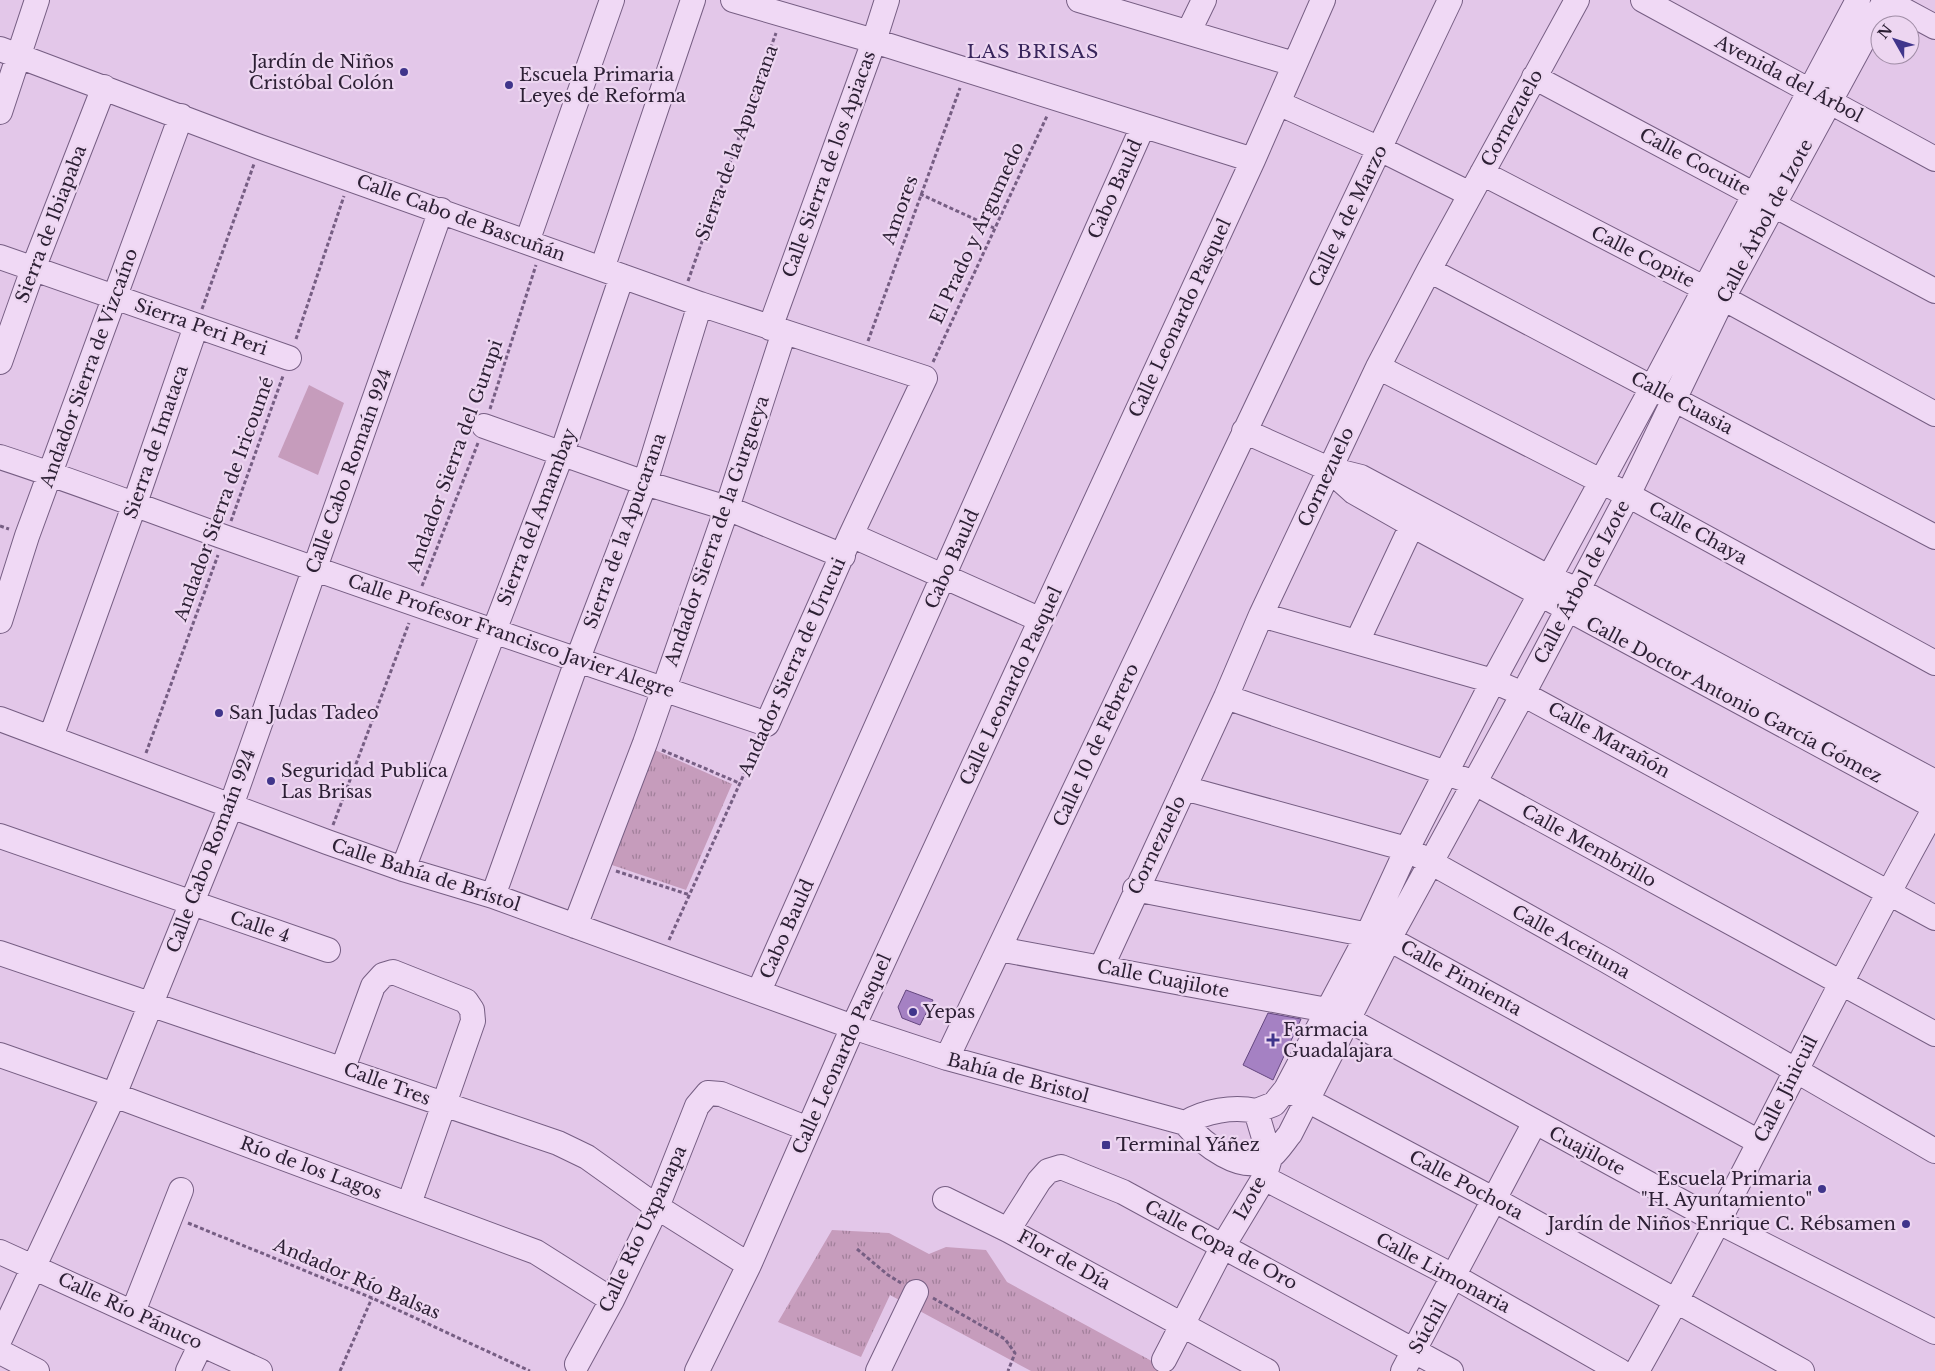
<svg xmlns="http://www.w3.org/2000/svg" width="1935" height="1371" font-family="'Libre Baskerville',serif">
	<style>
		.grass { fill: url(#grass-tufts) }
		.pitch { fill: #c69cbc }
		.building { fill: #a581c3; stroke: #64477f }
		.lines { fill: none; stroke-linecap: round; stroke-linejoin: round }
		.minor-casing { stroke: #765e83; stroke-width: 26 }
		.path { stroke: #765e83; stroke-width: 3; stroke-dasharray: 4 2.5; stroke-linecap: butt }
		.minor { stroke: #f0d9f5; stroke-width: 24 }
		.poi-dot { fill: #40358b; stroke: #edd6f1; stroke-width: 2 }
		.labels { text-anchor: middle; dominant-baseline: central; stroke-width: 4.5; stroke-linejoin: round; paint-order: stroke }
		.poi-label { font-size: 18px; fill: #2d2035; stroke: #edd6f1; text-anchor: start }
		.street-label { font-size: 18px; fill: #2d2035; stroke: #edd6f1 }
		.neighbourhood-label { font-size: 19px; letter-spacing: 1px; fill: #38255c; stroke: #edd6f1 }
	</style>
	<defs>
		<pattern id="grass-tufts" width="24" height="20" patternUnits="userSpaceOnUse" patternTransform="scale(1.25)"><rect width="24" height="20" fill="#c69cbc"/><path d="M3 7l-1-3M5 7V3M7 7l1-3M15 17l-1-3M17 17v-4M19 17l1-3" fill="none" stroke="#a17f9a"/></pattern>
	</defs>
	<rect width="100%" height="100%" fill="#e3c7e9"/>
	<path class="grass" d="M648,747L732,784L686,890L603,862Z
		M832,1230L889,1233L929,1254L946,1247L986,1250L1007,1282L1170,1371H1031L890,1295L861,1357L778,1322Z"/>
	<path class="pitch" d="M309,385L344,403L318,475L278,457Z"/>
	<path class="building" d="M906,990L933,1000L920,1025L902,1018L898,1007Z
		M1268,1013L1301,1019L1273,1080L1243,1065Z"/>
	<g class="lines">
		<defs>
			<path id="minor" d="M733,0L874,41L1253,160
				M1079,0L1294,64
				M1643,0L1935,159
				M1885,0L1935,27
				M1189,31L1204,0
				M0,49L260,147L700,304L925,378L851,535L767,724C586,664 406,601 227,538C151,511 77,482 0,457
				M1534,77L1935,291
				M1278,103L1380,149L1470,194
				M0,112L37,0
				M1482,173L1723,298L1935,414
				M527,242L612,0
				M0,257L289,358
				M602,269L693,0
				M1429,270L1935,537
				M770,328L874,41L887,0
				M0,362L33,269L104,87
				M1378,367L1628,495L1935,663
				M484,426L645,483L727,508L843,556
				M1244,431L1329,469L1361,477L1550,578L1578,590L1935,782
				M1334,474L1354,492L1412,525L1935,807
				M851,535L1041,620
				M1261,615L1493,681L1523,694L1935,918
				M0,621L27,536L181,116
				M1357,642L1412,525
				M1226,697L1475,783L1935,1034
				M0,719L327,842L403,869L493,896L853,1027L947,1058L1185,1123C1202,1143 1242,1176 1269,1158C1277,1153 1284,1141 1290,1134L1389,939L1523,694L1628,495L1723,298L1885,0
				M51,737L135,503L196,326
				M1184,788L1407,849L1607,961L1935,1151
				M0,836L328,950
				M403,869L562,453L622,276
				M1135,889L1389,939L1759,1142
				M493,896L577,661L645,483L700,304
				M575,926L645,743L727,508L784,332
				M999,949L1327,1010
				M0,953L558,1143L587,1157L657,1207L749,1265
				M1101,968L1226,697L1261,615L1378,367L1429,270L1577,0
				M759,991L1143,126
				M1349,1020L1717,1221L1935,1332
				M0,1055L114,1095L536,1252L612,1300
				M947,1058L1450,0
				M343,1068L373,986L383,975L393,972L466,1001L472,1010L473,1021L409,1204
				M1292,1092L1495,1200L1802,1371
				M1256,1111L1274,1104L1286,1089L1367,936L1407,849L1493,681L1652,388L1858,0
				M1185,1123C1205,1111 1233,1106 1256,1111
				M1264,1178L1455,1277L1620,1371
				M945,1199L1008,1230L1267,1371
				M1008,1230L1039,1181L1048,1171L1061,1167L1123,1192L1451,1371
				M0,1252L260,1371
				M133,1312L181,1190
				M0,1339L114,1095L231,806L441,210
				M0,1352L37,1371
				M1164,1360L1223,1246L1264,1178L1270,1158L1256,1111
				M577,1364L612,1300L657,1207L697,1106L708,1093L721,1094L808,1129
				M188,1371L201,1344
				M697,1371L749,1265L853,1027L1253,160L1323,0
				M878,1371L916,1292
				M1403,1371L1535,1122
				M1637,1371C1742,1186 1831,993 1935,808"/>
		</defs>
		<use href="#minor" class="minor-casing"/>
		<path class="path" d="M920,194L994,228
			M688,281L776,33
			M202,309L254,164
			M296,339L344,196
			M868,341L960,88
			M933,362L1047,116
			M490,409L536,265
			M231,521L283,376
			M0,526L9,529
			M422,586L478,443
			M662,750L739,783
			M146,753L218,555
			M333,825L409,623
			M616,871L690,895
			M669,940L759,741
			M188,1223L372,1298L530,1371
			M857,1249L888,1275L901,1283
			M933,1298L1005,1339L1015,1353L1008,1371
			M340,1371L372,1298"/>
		<use href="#minor" class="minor"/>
	</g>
	<g class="poi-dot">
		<circle cx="404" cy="72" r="5"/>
		<circle cx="509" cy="85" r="5"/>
		<circle cx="219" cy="713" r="5"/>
		<circle cx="271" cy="781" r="5"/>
		<circle cx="913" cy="1012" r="5"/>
		<path d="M1270.5 1032.5h5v5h5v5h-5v5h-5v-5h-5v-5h5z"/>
		<rect x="1101" y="1140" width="10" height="10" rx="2.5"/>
		<circle cx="1822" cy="1189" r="5"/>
		<circle cx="1906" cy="1224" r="5"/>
	</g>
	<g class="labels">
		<g class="poi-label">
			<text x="394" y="62" text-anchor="end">Jardín de Niños<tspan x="394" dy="21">Cristóbal Colón</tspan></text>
			<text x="519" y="75">Escuela Primaria<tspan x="519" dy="21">Leyes de Reforma</tspan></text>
			<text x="229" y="713">San Judas Tadeo</text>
			<text x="281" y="771">Seguridad Publica<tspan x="281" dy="21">Las Brisas</tspan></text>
			<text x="923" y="1012">Yepas</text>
			<text x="1283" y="1030">Farmacia<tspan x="1283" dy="21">Guadalajara</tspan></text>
			<text x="1116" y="1145">Terminal Yáñez</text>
			<text x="1812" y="1179" text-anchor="end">Escuela Primaria<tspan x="1812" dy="21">"H. Ayuntamiento"</tspan></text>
			<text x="1896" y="1224" text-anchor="end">Jardín de Niños Enrique C. Rébsamen</text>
		</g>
		<g class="street-label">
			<text transform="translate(1789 79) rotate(28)">Avenida del Árbol</text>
			<text transform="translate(1512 118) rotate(-61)">Cornezuelo</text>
			<text transform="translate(737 143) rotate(-70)">Sierra de la Apucarana</text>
			<text transform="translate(1695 162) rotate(28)">Calle Cocuite</text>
			<text transform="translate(829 164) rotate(-70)">Calle Sierra de los Apiacas</text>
			<text transform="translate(1115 189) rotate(-66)">Cabo Bauld</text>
			<text transform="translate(900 210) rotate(-70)">Amores</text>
			<text transform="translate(1348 216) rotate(-64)">Calle 4 de Marzo</text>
			<text transform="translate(461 218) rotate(20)">Calle Cabo de Bascuñán</text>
			<text transform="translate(1765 221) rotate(-62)">Calle Árbol de Izote</text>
			<text transform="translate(51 224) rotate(-69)">Sierra de Ibiapaba</text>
			<text transform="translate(977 233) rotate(-65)">El Prado y Argumedo</text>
			<text transform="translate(1643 257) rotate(27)">Calle Copite</text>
			<text transform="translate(1180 318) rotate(-65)">Calle Leonardo Pasquel</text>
			<text transform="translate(201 327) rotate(19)">Sierra Peri Peri</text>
			<text transform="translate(89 368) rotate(-70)">Andador Sierra de Vizcaíno</text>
			<text transform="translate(1682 403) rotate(28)">Calle Cuasia</text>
			<text transform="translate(156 442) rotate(-71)">Sierra de Imataca</text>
			<text transform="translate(455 456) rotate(-70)">Andador Sierra del Gurupi</text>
			<text transform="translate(349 471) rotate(-70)">Calle Cabo Romaín 924</text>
			<text transform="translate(1326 477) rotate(-65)">Cornezuelo</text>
			<text transform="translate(224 499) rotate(-70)">Andador Sierra de Iricoumé</text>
			<text transform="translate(537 517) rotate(-69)">Sierra del Amambay</text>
			<text transform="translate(625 531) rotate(-70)">Sierra de la Apucarana</text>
			<text transform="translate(717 531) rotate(-71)">Andador Sierra de la Gurgueya</text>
			<text transform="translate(1698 533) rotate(29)">Calle Chaya</text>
			<text transform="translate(952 559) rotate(-66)">Cabo Bauld</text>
			<text transform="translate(1582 582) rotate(-62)">Calle Árbol de Izote</text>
			<text transform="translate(511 636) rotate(19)">Calle Profesor Francisco Javier Alegre</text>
			<text transform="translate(792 667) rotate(-66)">Andador Sierra de Urucui</text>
			<text transform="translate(1011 686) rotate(-65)">Calle Leonardo Pasquel</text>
			<text transform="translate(1734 700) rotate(28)">Calle Doctor Antonio García Gómez</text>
			<text transform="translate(1609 740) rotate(29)">Calle Marañón</text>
			<text transform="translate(1096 745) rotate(-65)">Calle 10 de Febrero</text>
			<text transform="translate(1157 845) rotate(-64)">Cornezuelo</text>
			<text transform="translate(1589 846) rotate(29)">Calle Membrillo</text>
			<text transform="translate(211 851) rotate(-69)">Calle Cabo Romaín 924</text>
			<text transform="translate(426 875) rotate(18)">Calle Bahía de Brístol</text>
			<text transform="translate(260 927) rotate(19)">Calle 4</text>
			<text transform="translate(787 929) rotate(-66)">Cabo Bauld</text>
			<text transform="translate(1571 942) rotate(29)">Calle Aceituna</text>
			<text transform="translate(1461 978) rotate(29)">Calle Pimienta</text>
			<text transform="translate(1163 979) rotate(11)">Calle Cuajilote</text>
			<text transform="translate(842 1054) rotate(-66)">Calle Leonardo Pasquel</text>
			<text transform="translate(1018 1078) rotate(15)">Bahía de Bristol</text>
			<text transform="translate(387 1084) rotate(20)">Calle Tres</text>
			<text transform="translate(1786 1089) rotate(-63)">Calle Jinicuil</text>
			<text transform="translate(1587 1151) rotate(28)">Cuajilote</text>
			<text transform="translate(311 1168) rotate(20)">Río de los Lagos</text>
			<text transform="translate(1466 1185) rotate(28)">Calle Pochota</text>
			<text transform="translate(1250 1198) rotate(-61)">Izote</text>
			<text transform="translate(643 1229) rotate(-65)">Calle Río Uxpanapa</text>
			<text transform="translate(1221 1245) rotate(28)">Calle Copa de Oro</text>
			<text transform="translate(1064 1260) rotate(29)">Flor de Día</text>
			<text transform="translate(1443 1273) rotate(28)">Calle Limonaria</text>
			<text transform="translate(357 1279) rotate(23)">Andador Río Balsas</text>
			<text transform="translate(130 1311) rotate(25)">Calle Río Pánuco</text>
			<text transform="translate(1428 1327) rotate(-61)">Súchil</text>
		</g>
		<g class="neighbourhood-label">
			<text x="1033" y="51">LAS BRISAS</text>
		</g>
	</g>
	<g transform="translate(1895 40) rotate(309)"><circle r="24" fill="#edd6f1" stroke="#a08da6"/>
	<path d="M0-4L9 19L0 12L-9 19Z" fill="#40358b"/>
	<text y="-8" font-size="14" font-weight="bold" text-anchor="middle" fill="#2d2035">N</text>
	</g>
</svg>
